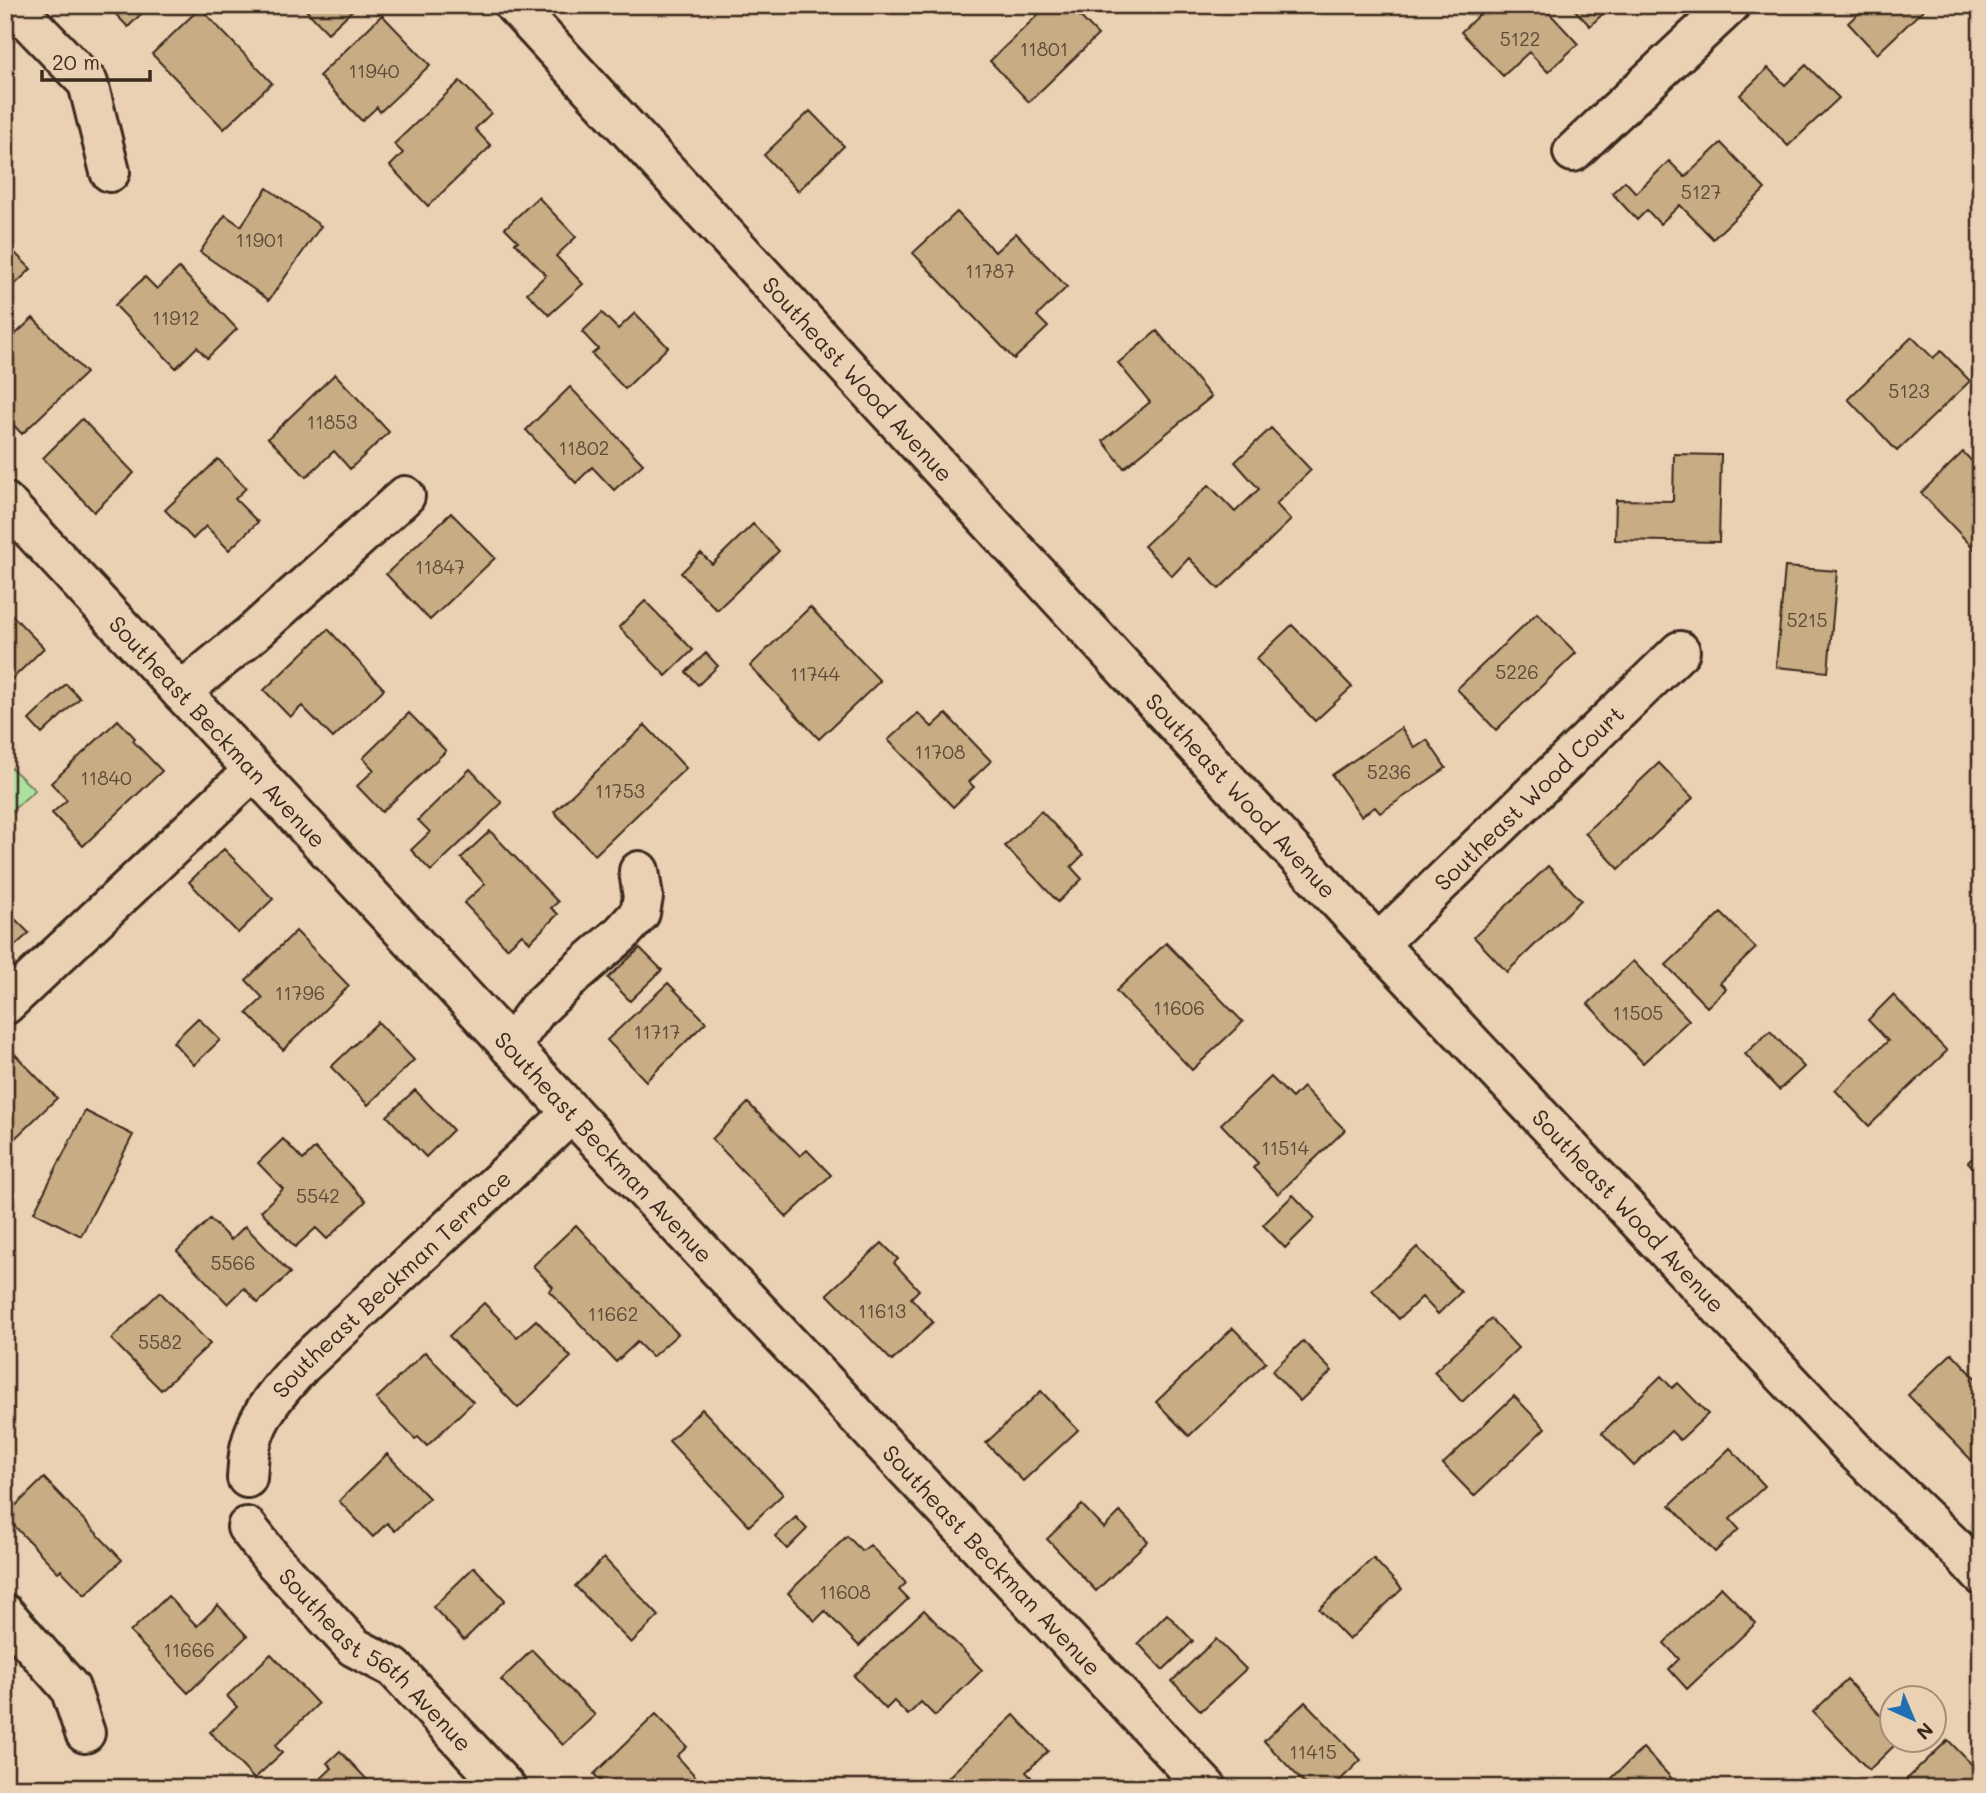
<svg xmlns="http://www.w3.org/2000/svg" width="1986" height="1793" font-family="Mali,sans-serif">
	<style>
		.green { fill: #ace0a1; stroke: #748560; stroke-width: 2 }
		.building { fill: #c7ac84; stroke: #3b2a1e; stroke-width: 2 }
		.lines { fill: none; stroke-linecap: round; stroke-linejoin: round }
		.minor-casing { stroke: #3b2a1e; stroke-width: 44 }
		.minor { stroke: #ebd1b3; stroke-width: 38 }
		.labels { text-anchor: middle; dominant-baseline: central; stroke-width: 5; stroke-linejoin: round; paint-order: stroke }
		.number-label { font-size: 19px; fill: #5e4a38 }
		.street-label { font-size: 23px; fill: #3b2a1e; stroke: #ebd1b3 }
	</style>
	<rect width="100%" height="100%" fill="#ebd1b3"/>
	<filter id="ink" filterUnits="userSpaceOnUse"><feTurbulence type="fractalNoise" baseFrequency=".0143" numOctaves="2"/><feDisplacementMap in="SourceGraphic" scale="14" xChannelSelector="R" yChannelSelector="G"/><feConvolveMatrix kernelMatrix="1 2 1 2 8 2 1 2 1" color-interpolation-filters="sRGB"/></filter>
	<g filter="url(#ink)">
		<path class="green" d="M5,762L35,790L5,817Z"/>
		<path class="building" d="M107,5H150L128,27Z
			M301,5H358L328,33Z
			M1048,5H1069L1098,35L1029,102L990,61Z
			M1489,5H1542L1578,44L1548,72L1529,52L1503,76L1461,32Z
			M1570,5H1612L1590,26Z
			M1859,5H1924L1926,7L1877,54L1848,23L1863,9Z
			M200,8L272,83L224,129L152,54Z
			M382,15L430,65L380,112L377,107L362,121L319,76Z
			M1806,65L1839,98L1788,146L1740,95L1768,68L1785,85Z
			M460,81L491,113L475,129L491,146L428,206L390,166L403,153L394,144Z
			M810,111L844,146L798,191L764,155Z
			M1721,143L1765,189L1713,239L1680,205L1660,224L1647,210L1637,220L1612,193L1625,181L1636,193L1669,161L1685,177Z
			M267,188L321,226L269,300L200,252L225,215L241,226Z
			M538,197L576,237L556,256L583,284L549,315L527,293L546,275L515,243L518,241L505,228Z
			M957,212L995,252L1016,233L1067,287L1037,316L1048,327L1014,359L913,253Z
			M10,248L31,269L5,294V252Z
			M179,268L237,329L207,358L197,347L176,368L115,305L145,277L157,289Z
			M602,313L618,329L635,313L668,347L625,389L592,354L598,349L582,332Z
			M33,318L86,373L22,434L5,416V387L10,382L5,377V344Z
			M1157,331L1211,397L1124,468L1103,441L1150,402L1118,363Z
			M1912,337L1933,358L1941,351L1970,381L1897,451L1848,399Z
			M335,374L389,432L350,469L334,451L306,477L268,438Z
			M570,387L643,464L614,490L592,467L576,483L526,430Z
			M82,419L134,473L94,512L43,458Z
			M1271,428L1311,470L1276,504L1291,520L1219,589L1189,558L1172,576L1144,546L1209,485L1235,512L1259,489L1235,462Z
			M1963,452L1981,471V556L1921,493Z
			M1674,454L1721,455L1719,542L1615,540L1616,500L1673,501Z
			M218,459L246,488L235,499L258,522L229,550L206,526L193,539L165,510Z
			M451,513L495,558L430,620L386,574Z
			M753,524L779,551L717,610L681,573L701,553L712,564Z
			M1785,567L1837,571L1828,672L1776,667Z
			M645,601L693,650L666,676L619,627Z
			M810,607L880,681L819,739L750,666Z
			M6,609L44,648L8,683L5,680Z
			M1537,613L1576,653L1496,730L1457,689Z
			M1292,625L1352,687L1315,721L1256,659Z
			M328,629L384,689L333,738L302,706L290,717L264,690Z
			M706,653L718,666L698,685L686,672Z
			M66,684L80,698L42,734L29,720Z
			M409,713L446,751L382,812L357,786L374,770L363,758Z
			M918,713L932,727L946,714L991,761L969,782L974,787L953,807L888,740Z
			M118,720L135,738L133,741L162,771L83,846L52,813L67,800L51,783Z
			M645,725L686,768L595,855L554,812Z
			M1401,728L1415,748L1427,740L1446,768L1380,813L1375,807L1361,816L1332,775Z
			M1659,763L1693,798L1619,869L1585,833Z
			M470,769L502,803L431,871L411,850L430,832L418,820Z
			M1041,811L1083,855L1071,867L1082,879L1058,902L1005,846Z
			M490,831L558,902L551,908L558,914L530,942L522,934L507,948L464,903L485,884L461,858Z
			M224,849L273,899L238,933L189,882Z
			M1548,866L1581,900L1507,972L1474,937Z
			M5,909L29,933L5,955Z
			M1721,913L1756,948L1720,983L1726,989L1707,1007L1666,965Z
			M296,931L349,986L283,1050L247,1013L263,998L246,980Z
			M1166,943L1243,1022L1192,1070L1116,991Z
			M640,948L662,970L630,1001L608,978Z
			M1633,961L1689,1020L1643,1063L1588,1004Z
			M668,983L706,1022L646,1081L607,1040Z
			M1893,995L1947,1051L1869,1126L1835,1090L1888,1041L1868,1020Z
			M198,1018L220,1040L194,1065L173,1042Z
			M378,1022L414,1060L368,1105L331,1067Z
			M1770,1031L1804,1067L1779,1090L1745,1054Z
			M8,1047L57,1098L8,1145L5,1143V1050Z
			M1271,1077L1292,1098L1303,1087L1345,1130L1278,1194L1253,1168L1258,1163L1221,1124Z
			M415,1090L453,1130L426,1157L387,1116Z
			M748,1103L800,1156L807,1150L831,1175L787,1217L712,1139Z
			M85,1111L133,1135L81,1236L34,1212Z
			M283,1139L303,1160L315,1148L366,1201L327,1239L316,1228L295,1247L261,1211L283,1189L258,1163Z
			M1981,1150V1176L1968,1162Z
			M1293,1195L1315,1218L1285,1248L1263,1225Z
			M210,1219L231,1240L245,1226L290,1273L258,1303L244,1288L228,1304L177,1251Z
			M576,1225L678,1334L652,1357L637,1342L616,1362L549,1291L553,1287L533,1266Z
			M882,1243L898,1259L894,1263L919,1290L911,1298L933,1322L892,1361L827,1294Z
			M1417,1247L1461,1292L1438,1314L1422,1297L1399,1319L1372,1290Z
			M160,1292L210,1344L161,1390L111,1339Z
			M484,1303L517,1337L536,1320L571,1357L518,1408L449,1336Z
			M1491,1319L1518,1348L1462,1402L1434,1372Z
			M1233,1328L1266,1362L1189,1436L1156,1402Z
			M1303,1341L1332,1371L1300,1401L1272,1371Z
			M425,1352L473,1402L427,1446L418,1437L415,1439L376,1399Z
			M1952,1353L1981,1384V1470L1908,1395Z
			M1661,1376L1672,1388L1678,1383L1708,1414L1680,1440L1671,1431L1634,1466L1602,1433Z
			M1041,1391L1078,1430L1023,1481L986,1443Z
			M1514,1396L1545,1428L1474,1496L1443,1464Z
			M702,1409L783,1494L749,1526L669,1441Z
			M1730,1448L1765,1486L1730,1519L1739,1529L1715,1552L1670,1505Z
			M387,1454L429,1498L395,1531L387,1523L373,1537L339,1501Z
			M44,1478L122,1560L85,1595L61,1570L58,1572L5,1516Z
			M1082,1505L1104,1528L1120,1512L1148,1541L1096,1591L1047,1539Z
			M796,1517L807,1529L787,1549L775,1536Z
			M847,1536L862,1551L870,1545L906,1583L899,1590L908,1599L859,1646L825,1611L815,1621L788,1593Z
			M604,1558L659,1616L631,1643L575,1586Z
			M1373,1558L1402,1589L1349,1640L1319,1609Z
			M474,1567L505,1600L464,1640L433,1607Z
			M1721,1587L1756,1623L1687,1689L1669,1669L1679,1659L1664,1643Z
			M168,1596L197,1626L218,1605L247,1636L188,1693L130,1632Z
			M924,1610L982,1670L935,1716L921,1702L908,1715L894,1701L886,1709L854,1676Z
			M1167,1614L1193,1641L1163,1670L1138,1643Z
			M1216,1639L1246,1669L1201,1711L1172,1681Z
			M532,1650L595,1715L563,1745L501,1680Z
			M271,1654L318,1704L275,1746L282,1753L254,1779L210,1732L237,1707L227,1696Z
			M1847,1680L1884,1719L1892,1711V1741H1899L1869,1770L1813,1712Z
			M1305,1702L1361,1760L1332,1788H1309L1264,1741Z
			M656,1714L687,1747L677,1756L706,1788H607L594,1774Z
			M1014,1715L1048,1751L1026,1772L1036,1782L1030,1788H946L942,1783Z
			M1948,1740L1981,1774V1788H1914L1906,1780Z
			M1643,1748L1679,1786L1677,1788H1621L1612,1778Z
			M340,1751L373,1786L371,1788H311L332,1768L327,1763Z"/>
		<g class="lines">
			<defs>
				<g id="minor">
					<path d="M13,5L88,83L110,172"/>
					<path id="s1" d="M514,5L1378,944L1856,1452L1959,1551L1981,1575"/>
					<path d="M1573,152L1730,5"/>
					<path id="s2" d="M5,502L572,1113L1207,1788"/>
					<path d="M181,692L254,632L405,496"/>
					<path id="s3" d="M1378,944L1680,651"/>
					<path d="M5,1005L254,770"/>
					<path d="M510,1047L537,1010L577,972L621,934L640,913L643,897L639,871"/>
					<path id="s4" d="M247,1478C248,1467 248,1455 251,1444C258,1413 281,1388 302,1365L572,1113"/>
					<path id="s5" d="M247,1527L273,1560L354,1647L394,1668L506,1788"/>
					<path d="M5,1614L70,1688L85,1733"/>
				</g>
			</defs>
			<use href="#minor" class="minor-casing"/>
			<use href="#minor" class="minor"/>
		</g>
	</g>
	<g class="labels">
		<g class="number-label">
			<text x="1520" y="38">5122</text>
			<text x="1044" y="48">11801</text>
			<text x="374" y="70">11940</text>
			<text x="1701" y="191">5127</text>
			<text x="260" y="239">11901</text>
			<text x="990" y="270">11787</text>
			<text x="176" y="317">11912</text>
			<text x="1909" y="390">5123</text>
			<text x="332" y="421">11853</text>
			<text x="584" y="447">11802</text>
			<text x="440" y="566">11847</text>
			<text x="1807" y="619">5215</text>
			<text x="1517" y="671">5226</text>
			<text x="815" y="673">11744</text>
			<text x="940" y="751">11708</text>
			<text x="1389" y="771">5236</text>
			<text x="106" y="777">11840</text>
			<text x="620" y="790">11753</text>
			<text x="300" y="992">11796</text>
			<text x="1179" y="1007">11606</text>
			<text x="1638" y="1012">11505</text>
			<text x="657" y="1031">11717</text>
			<text x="1285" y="1147">11514</text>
			<text x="318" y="1195">5542</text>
			<text x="233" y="1262">5566</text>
			<text x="882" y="1310">11613</text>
			<text x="613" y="1313">11662</text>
			<text x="160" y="1341">5582</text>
			<text x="845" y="1591">11608</text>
			<text x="189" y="1649">11666</text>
			<text x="1313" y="1751">11415</text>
		</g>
		<g class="street-label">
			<text stroke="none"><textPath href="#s1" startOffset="508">Southeast Wood Avenue</textPath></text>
			<text stroke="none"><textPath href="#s2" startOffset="313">Southeast Beckman Avenue</textPath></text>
			<text stroke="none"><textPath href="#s1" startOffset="1074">Southeast Wood Avenue</textPath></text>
			<text stroke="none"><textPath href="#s3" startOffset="210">Southeast Wood Court</textPath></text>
			<text stroke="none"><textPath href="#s2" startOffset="880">Southeast Beckman Avenue</textPath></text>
			<text stroke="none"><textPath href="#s1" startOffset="1642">Southeast Wood Avenue</textPath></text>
			<text stroke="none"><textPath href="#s4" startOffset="250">Southeast Beckman Terrace</textPath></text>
			<text stroke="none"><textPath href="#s2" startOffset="1447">Southeast Beckman Avenue</textPath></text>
			<text stroke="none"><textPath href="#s5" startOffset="186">Southeast 56th Avenue</textPath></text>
		</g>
	</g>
	<rect width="1986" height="1793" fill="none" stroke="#ebd1b3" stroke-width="28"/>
	<rect x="14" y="14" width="1958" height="1765" fill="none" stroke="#3b2a1e" stroke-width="2.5" filter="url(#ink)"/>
	<g transform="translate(1913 1719) rotate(136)"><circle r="33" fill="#ebd1b3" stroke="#a58e77" stroke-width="2"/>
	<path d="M0-5L12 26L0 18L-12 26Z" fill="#1f6fb2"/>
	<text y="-10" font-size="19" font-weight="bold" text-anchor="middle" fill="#3b2a1e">N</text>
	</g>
	<path d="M42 70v10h108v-10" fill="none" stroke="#3b2a1e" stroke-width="3.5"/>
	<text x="52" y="70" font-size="21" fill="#3b2a1e" stroke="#ebd1b3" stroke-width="5" paint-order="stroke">20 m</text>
</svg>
